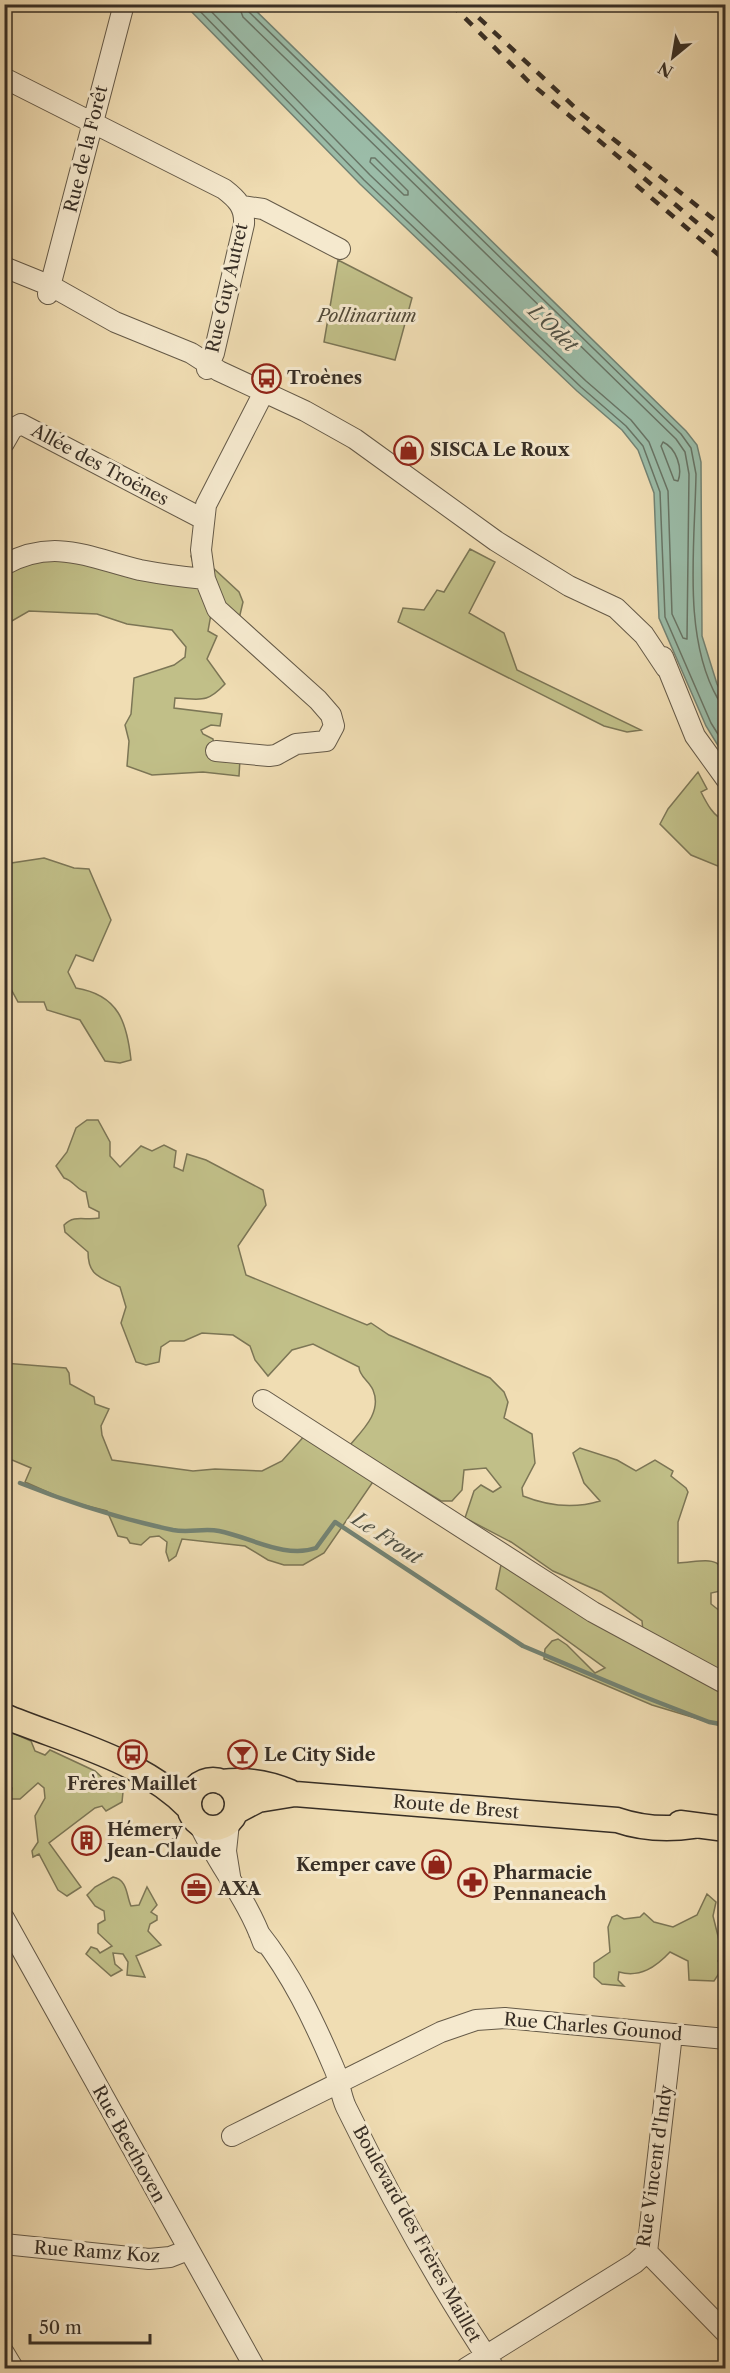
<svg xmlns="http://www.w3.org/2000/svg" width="730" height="2373" font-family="'Libre Caslon Text',serif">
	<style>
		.green { fill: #c1bf88; stroke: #7c7656; stroke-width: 1.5 }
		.water { fill: #9bbca8; stroke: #738374; stroke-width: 1.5 }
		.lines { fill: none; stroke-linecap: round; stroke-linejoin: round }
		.shore { stroke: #697566; stroke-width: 1.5 }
		.stream { stroke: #738374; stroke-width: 4.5 }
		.minor-casing { stroke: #655a48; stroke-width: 22 }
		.major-casing { stroke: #372e25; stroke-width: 27 }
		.minor { stroke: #f5e9ce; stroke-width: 20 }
		.major { stroke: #f0ddb3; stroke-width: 24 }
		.rail { stroke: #372e25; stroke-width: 4.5; stroke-dasharray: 10 10; stroke-linecap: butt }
		.labels { text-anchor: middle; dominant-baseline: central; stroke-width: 6; stroke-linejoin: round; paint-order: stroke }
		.street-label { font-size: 18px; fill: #372e25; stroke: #f5e9ce }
		.park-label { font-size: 18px; font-style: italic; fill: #534b39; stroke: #f5e9ce }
		.poi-label { font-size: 18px; font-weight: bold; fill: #372e25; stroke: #f5e9ce; text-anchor: start }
		.water-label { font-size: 20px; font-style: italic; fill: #505246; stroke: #f5e9ce }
	</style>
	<rect width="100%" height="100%" fill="#f0ddb3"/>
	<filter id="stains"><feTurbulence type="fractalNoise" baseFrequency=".00333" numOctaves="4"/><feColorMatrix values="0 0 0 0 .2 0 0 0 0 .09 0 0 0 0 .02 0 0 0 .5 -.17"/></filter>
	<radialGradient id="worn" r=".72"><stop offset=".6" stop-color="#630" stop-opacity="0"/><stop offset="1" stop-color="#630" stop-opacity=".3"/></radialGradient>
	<path class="green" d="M338,260L412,298L395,360L324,342Z
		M470,549L495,562L469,613L504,633L517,670L641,730L627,732L604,726L398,622L403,608L424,610L437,590L444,592Z
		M198,554L239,592L243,602L239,619L211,614L208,631L217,636L207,659L225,684C206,704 201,699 175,698L174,708L222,714L220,726L211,725L201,730L203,734L213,739L214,749L240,759L239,776L203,772L152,775L127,766L129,741L125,725L131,714L134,678L174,665L185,657L186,647L172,630L127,624L97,614L29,611L5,625L4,568L48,557L186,573L194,566L191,556Z
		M698,772L707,789L701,792C706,802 714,818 725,820V869L691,855L660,824L668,809Z
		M44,858L74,868L89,869L111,920L93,961L76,955L68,972L76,988C119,995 127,1023 131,1060L120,1063L105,1061L80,1020L47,1010L44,1002H18L11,989L8,971H5V864Z
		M87,1120H98L110,1142V1156L120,1167L141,1146L152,1151L164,1145L176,1151L174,1167L183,1171L187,1154L206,1160L263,1190L266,1205L238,1246L246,1275L367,1325L371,1323L389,1335L490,1378L504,1392L508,1402L504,1418L532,1434L535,1463L522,1488L523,1496C548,1506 574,1509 600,1501L584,1483L573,1453L580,1448L617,1460L636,1471L655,1460L673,1471L671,1476L686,1488L688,1492L678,1522V1563C708,1561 725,1552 725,1590L711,1593V1604L725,1615V1727L652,1705L544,1659L545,1649L552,1641L558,1639L567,1645L595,1673L605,1668L496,1589L502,1560L644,1642L642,1621L601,1592L553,1571L511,1542L465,1518L474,1491L481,1485L493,1492L501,1487L486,1468L464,1470L462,1490L452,1501H441L380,1464L377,1476L324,1553L303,1565H284L268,1560L245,1546L182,1539L176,1556L169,1561L166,1552L167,1542L159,1536L150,1537L141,1545L130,1543L127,1538L118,1536L107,1511L68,1501L25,1482L31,1468L5,1457L4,1363L66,1368L69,1373L70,1384L94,1397L95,1404L109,1409L101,1426L102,1435L112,1460L193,1471L215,1469L262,1471L282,1461L307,1433L342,1455C355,1436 384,1416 373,1390C369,1381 359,1376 359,1367L313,1344L292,1350L268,1376L255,1360L250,1346L233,1335L202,1333L184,1341H170L161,1347L159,1362L146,1365L136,1362L121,1323L126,1307L120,1287C100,1277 88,1276 88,1252L65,1232L64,1225C75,1214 85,1221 99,1218V1212L89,1207L86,1192C78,1191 74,1181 64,1178L56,1166L67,1152L76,1128Z
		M4,1729L31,1741L35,1751L45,1755L50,1750L95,1771L107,1782L113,1777L124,1782L122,1802L106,1811L102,1806L95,1808L49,1843L81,1887L67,1896L58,1890L39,1854L33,1857L32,1851L38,1842L35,1816L45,1798L44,1788L38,1783L20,1799H10L12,1788L5,1781Z
		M113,1877C128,1880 126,1895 131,1906L139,1905L147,1887L157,1905L151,1912L157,1916V1920L150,1924L148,1931L161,1945L136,1956L145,1977L127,1975L128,1962L123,1954L113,1953L115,1964L122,1970L111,1976L86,1954L91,1947L97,1949L100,1953L112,1946L98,1933V1924L105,1920L104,1911L95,1906L87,1895L95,1887Z
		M707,1894L716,1902L713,1916L723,1956L718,1961L722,1969L714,1981L689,1980L688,1961L670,1952C656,1967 640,1978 619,1972L618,1980L624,1986L602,1984L594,1977V1963L610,1952L608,1927L612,1917L617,1915L624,1919L640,1917L644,1913L654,1922L673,1927L697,1915Z"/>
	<path class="water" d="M185,5H250L686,431L697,445L701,462L702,636L717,684L725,700V757L706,726L659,618L654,493L638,450L622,430L577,391L360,184Z"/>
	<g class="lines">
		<path class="shore" d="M193,4L364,180L581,387L626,426L643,446L660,492L665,617L711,723L726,747
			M204,4L370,175L586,381L631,420L649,442L668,491L672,614L683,638L687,639L689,474L685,452L676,439L243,17L238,4
			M246,4L248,11L681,434L691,448L696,474C695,544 682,637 718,699L726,702
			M371,158H375L408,191V195H404L370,162Z
			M663,442C676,448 683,468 678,481L674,480L661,446Z"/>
		<path class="stream" d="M4,1476L7,1477
			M20,1483C70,1503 121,1519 173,1530C189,1533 204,1528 219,1531C250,1537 285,1559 316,1548L335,1522L523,1646L637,1694L709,1722L726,1725"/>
		<defs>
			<path id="minor" d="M4,78L224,189C237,199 245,207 244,224L214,353L207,369
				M242,206L263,209L340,249
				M4,267L51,286L115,322L191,353L219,371L305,411L355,439L496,541L569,586L616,608L644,635L666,668
				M48,294L124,4
				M4,443L12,429L21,424L203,519
				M4,565C54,537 90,558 140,570C161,574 183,577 205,579
				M663,657L695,736L726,779
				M216,751L269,756L276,755L296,744L326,741L334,726L331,715L318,700L217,609L205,579L201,550L206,505L264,392
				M263,1400L593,1612L726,1684
				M229,1823L226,1851L230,1876
				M199,1824C218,1865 248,1900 263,1943
				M4,1918L255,2368
				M259,1933C291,1973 314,2021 334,2068C340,2081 340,2094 346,2107C390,2197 439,2285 494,2368
				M232,2136L441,2032L476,2020L505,2018L726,2039
				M4,2244L149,2259L170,2257L188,2250
				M647,2252L726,2333
				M4,2353L13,2368
				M466,2368L635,2263L647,2252L672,2034"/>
			<path id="major" d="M4,1716C67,1742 141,1759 189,1808
				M189 1804a24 24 0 1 1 48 0a24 24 0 1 1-48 0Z
				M222,1782C246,1779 269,1783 290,1792
				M237,1811L258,1800L295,1794L617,1820C643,1829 667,1830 694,1826
				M680,1823L726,1829"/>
		</defs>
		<use href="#minor" class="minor-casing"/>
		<use href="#major" class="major-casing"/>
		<use href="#minor" class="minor"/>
		<use href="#major" class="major"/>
		<path class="rail" d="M451,4L528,81L726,247
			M464,4L582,114L726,229
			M636,185L726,261"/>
	</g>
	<defs>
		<symbol id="bus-ring" viewBox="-11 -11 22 22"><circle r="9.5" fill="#f5e9ce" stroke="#8f2418" stroke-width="1.5"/><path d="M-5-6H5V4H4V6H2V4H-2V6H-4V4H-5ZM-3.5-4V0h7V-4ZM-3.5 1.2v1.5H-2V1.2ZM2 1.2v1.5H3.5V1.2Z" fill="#8f2418"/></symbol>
		<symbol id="shop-ring" viewBox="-11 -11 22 22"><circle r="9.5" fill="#f5e9ce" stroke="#8f2418" stroke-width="1.5"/><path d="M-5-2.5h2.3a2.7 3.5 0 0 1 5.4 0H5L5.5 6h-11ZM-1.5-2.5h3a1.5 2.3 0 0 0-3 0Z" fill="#8f2418"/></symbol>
		<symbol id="bar-ring" viewBox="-11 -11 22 22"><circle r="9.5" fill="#f5e9ce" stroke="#8f2418" stroke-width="1.5"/><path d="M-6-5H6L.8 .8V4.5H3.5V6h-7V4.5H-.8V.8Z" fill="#8f2418"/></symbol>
		<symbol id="building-ring" viewBox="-11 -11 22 22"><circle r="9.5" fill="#f5e9ce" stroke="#8f2418" stroke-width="1.5"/><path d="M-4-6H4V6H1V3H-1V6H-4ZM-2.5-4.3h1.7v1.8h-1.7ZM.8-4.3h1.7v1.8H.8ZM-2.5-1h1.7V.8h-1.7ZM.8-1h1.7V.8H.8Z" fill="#8f2418"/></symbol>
		<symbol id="pharmacy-ring" viewBox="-11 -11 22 22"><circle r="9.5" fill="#f5e9ce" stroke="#8f2418" stroke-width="1.5"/><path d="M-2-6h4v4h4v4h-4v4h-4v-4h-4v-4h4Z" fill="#8f2418"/></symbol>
		<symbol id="office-ring" viewBox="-11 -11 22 22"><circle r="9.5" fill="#f5e9ce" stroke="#8f2418" stroke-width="1.5"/><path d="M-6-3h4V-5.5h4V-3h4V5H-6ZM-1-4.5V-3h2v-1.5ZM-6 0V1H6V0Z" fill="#8f2418"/></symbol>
	</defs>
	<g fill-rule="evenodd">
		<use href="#bus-ring" x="250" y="362" width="33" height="33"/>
		<use href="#shop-ring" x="392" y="434" width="33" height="33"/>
		<use href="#bus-ring" x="116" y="1738" width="33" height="33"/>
		<use href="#bar-ring" x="226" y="1738" width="33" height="33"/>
		<use href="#building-ring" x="70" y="1824" width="33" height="33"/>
		<use href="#shop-ring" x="420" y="1848" width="33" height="33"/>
		<use href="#pharmacy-ring" x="456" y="1866" width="33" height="33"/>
		<use href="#office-ring" x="180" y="1872" width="33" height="33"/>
	</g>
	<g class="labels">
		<g class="street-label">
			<text transform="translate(86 149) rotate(-76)">Rue de la Forêt</text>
			<text transform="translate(227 288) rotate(-77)">Rue Guy Autret</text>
			<text transform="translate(100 465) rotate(28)">Allée des Troënes</text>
			<text transform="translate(456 1807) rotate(5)">Route de Brest</text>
			<text transform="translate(593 2027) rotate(5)">Rue Charles Gounod</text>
			<text transform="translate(129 2144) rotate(61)">Rue Beethoven</text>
			<text transform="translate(655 2166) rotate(-82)">Rue Vincent d'Indy</text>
			<text transform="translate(417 2234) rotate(61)">Boulevard des Frères Maillet</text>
			<text transform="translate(97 2252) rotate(4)">Rue Ramz Koz</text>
		</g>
		<g class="park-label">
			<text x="367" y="316">Pollinarium</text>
		</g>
		<g class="poi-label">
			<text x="287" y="378">Troènes</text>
			<text x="430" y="450">SISCA Le Roux</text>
			<text x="264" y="1755">Le City Side</text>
			<text x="132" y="1784" text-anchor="middle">Frères Maillet</text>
			<text x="107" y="1830">Hémery<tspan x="107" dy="21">Jean-Claude</tspan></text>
			<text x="416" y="1865" text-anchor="end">Kemper cave</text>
			<text x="493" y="1873">Pharmacie<tspan x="493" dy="21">Pennaneach</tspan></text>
			<text x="218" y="1889">AXA</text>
		</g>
		<g class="water-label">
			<text transform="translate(553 328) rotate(44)">L'Odet</text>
			<text transform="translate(387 1538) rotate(33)">Le Frout</text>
		</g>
	</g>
	<rect width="730" height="2373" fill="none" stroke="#f0ddb3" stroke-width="24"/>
	<rect x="6" y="6" width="718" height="2361" fill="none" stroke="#372e25" stroke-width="3"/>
	<rect x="12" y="12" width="706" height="2349" fill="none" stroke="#372e25" stroke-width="1.5"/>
	<g transform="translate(673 57) rotate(210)" stroke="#f5e9ce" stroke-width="4.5" paint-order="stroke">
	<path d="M0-4.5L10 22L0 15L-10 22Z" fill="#372e25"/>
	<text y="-9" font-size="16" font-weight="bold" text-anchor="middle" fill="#372e25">N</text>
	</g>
	<path d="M30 2334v9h120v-9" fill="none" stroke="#372e25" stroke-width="3"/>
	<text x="39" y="2334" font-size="18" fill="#372e25" stroke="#f5e9ce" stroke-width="4.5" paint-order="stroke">50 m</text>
	<rect width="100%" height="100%" filter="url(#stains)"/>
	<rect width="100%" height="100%" fill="url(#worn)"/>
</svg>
